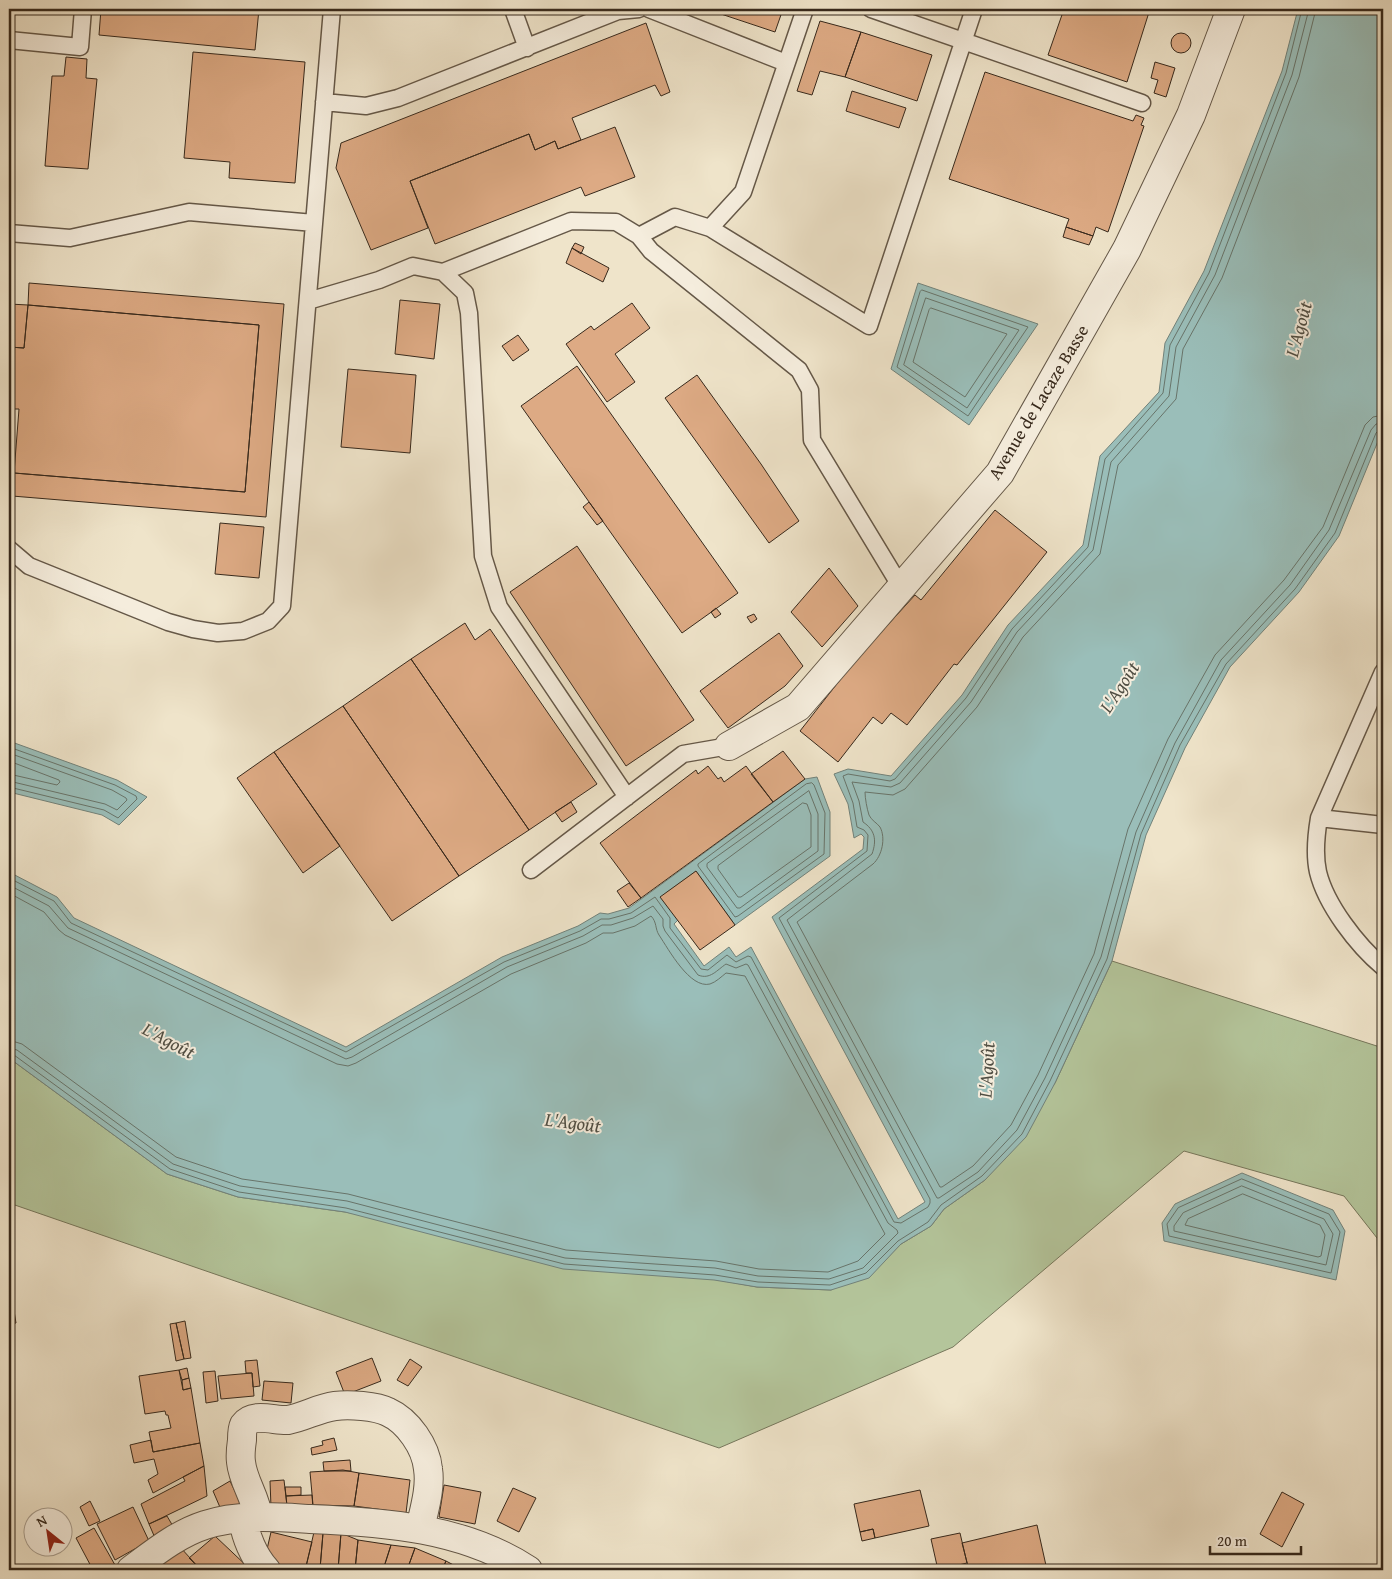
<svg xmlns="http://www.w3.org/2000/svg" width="1392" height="1579" font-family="'Gentium Book Plus',serif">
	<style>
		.green { fill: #b4c59b; stroke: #76775c }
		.water { fill: #9abeb9; stroke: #72827a }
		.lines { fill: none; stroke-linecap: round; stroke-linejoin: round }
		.shore { stroke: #68746a; stroke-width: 1 }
		.building { fill: #ddaa84; stroke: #37291c }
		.service-casing { stroke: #655848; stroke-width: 19 }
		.minor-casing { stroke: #655848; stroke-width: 30 }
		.service { stroke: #f5eddd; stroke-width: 16 }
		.minor { stroke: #f5eddd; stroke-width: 28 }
		.labels { text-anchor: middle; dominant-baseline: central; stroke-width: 4; stroke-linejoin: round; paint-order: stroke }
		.street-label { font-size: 18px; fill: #37291c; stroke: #f5eddd }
		.water-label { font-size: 19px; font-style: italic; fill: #504e43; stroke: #f5eddd }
	</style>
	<rect width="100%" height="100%" fill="#efe4ca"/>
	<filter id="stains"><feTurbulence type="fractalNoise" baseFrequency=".004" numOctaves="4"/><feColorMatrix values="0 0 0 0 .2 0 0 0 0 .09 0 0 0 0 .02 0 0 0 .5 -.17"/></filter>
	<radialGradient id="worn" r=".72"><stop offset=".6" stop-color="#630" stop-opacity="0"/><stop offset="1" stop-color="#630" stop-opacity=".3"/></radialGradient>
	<path class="green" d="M1112,961L1383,1048V1505L1381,1503L1377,1238L1344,1196L1184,1151L953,1347L719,1448L9,1203V1058L167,1174L238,1197L345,1212L757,1287L831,1290L885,1260L901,1244L931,1226L944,1209L985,1180L1055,1083Z"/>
	<path class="water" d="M1298,9H1383V429L1339,536L1299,592L1230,667L1185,748L1146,835L1112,961L1055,1083L1026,1137L985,1180L944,1209L931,1226L901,1244L869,1278L831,1290L757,1287L714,1280L563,1269L345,1212L238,1197L167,1174L9,1058V872L57,897L74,918L346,1047L502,957L578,926L600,913L608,914L629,908L805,779L817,777L830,812V856L735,925L696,871L661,897L678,920L674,924L704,966L729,947L736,957L751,947L898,1219L925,1202L772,917L863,849L864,837L861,834L854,838L848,804L834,774L848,769L891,776L962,695L1008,625L1083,545L1100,456L1159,392L1165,343L1204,271L1282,71Z
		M918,283L1038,324L969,425L891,369Z
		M9,741L117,780L147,797L119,825L102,815L9,792Z
		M1242,1173L1333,1210L1345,1231L1336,1280L1164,1241L1162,1223L1175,1204Z"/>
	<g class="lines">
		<path class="shore" d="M1309,9L1292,75L1215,275L1176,347L1169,396L1111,462L1093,550L1017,632L971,702L900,783L891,787L852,782L859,801L863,822C875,830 877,840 872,854L787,920L937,1198H939L978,1172L1017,1130L1045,1078L1101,957L1136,832L1175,743L1221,660L1290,585L1329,530L1371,430L1376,424L1383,423
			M1316,9L1299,77L1222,278L1183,349L1176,399L1118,465L1100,554L1023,637L977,707L905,789L893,795L865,792C865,798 867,809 869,815C871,820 877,823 880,827C886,838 882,856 873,864L797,922L940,1187H942L973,1166L1011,1125L1038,1075L1094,954L1128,829L1168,739L1215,655L1284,580L1323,527L1365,425L1373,417L1383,415
			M922,290L1028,327L968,416L897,367L920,292Z
			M926,298L1019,330L967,408L904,365Z
			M931,308L1007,334L965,397L913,362L929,310Z
			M9,747L115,785L136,796L137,799L118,818L104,810L9,787
			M9,753L112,790L126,798L127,800L117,810L105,804L9,781
			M9,761L59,780L60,782L57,785L9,774
			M812,783L814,785L825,813L824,854L738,916L735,917L698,866V864L806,784Z
			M809,791L818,814V851L740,908H737L707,867V864Z
			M803,803L807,804L811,815V847L741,897H738L718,869V866Z
			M9,878L54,901L71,923L346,1052L504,962L580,931L601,919H609L631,913L655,897L670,918V928L701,969L708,970L727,955L736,962L748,956L751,957L894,1222L901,1223L928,1207L930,1203V1199L779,918L867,851L868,835L864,830L857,827L853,803L843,776L848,774L890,781L895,779L966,698L1012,629L1088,547L1105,459L1163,393L1170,345L1209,273L1286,73L1302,9
			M9,885L49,906L68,928L346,1059L352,1057L507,967L583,936L602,925H611L633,918L653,906L663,919V926L665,931L698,975C710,980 717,970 726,964L736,968L746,964L748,965L888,1223L897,1230L898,1233L863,1268L829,1279L758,1276L715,1268L565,1258L347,1201L240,1186L173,1164L17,1050L9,1048
			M9,893L44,912L59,930L65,935L337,1064L348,1066L356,1063L511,974L586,943L603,933H613L635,926L651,916C657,922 655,929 659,935C669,950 690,989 710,984C716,982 721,977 726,973L745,976L885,1234L858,1261L828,1272L759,1269L716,1261L566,1250L348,1194L242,1179L176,1157L22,1044L9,1040
			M9,1054L14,1055L170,1169L239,1192L346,1208L564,1264L715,1275L758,1282L830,1285L866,1273L898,1241L928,1222L941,1205L982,1176L1022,1134L1050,1081L1107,959L1141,834L1180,745L1226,664L1295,589L1335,533L1376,433L1379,430L1383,429
			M1242,1179L1329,1214L1340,1232L1331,1273L1169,1236L1167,1224L1178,1208Z
			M1242,1186L1324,1219L1333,1234L1326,1265L1174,1231V1226L1183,1213Z
			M1243,1194L1320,1225L1325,1235L1321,1256L1318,1257L1185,1225L1188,1219Z"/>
	</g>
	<path class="building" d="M101,9H259L255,50L99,35Z
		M706,9H783L775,32Z
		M1064,9H1150L1127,82L1048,55Z
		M820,21L861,32L845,77L820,71L812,95L797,91Z
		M646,23L670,92L661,96L655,85L572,118L581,140L558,149L555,141L535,150L529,134L410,181L428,228L371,250L336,168L341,143Z
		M861,32L932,55L917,101L845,77Z
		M1171 43a10 10 0 1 1 20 0a10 10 0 1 1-20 0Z
		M193,52L305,62L295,183L229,178L230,162L184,158Z
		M66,57L87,59L86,78L97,79L88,169L45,166L52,76H64Z
		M1155,62L1175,68L1166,97L1154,93L1158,80L1151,78Z
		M985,72L1133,121L1136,115L1144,118L1141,125L1144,126L1108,232L1096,227L1093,236L1066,227L1069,219L949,179Z
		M852,91L906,108L899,128L846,111Z
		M615,127L635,177L585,196L581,187L435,244L410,181L529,134L535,150L555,141L558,149Z
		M1066,227L1093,236L1089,245L1063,237Z
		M575,243L584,247L581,254L572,248Z
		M572,248L609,268L603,282L566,263Z
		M29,283L284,304L266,517L12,496L14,473L245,492L259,325L28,305Z
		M400,300L440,304L434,359L395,354Z
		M632,303L650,328L615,354L635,382L607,402L566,344L591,326L594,330Z
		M9,304L28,305L24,348L9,347Z
		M28,305L259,325L245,492L14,473L19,409H9V347L24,348Z
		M518,335L529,350L513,361L502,346Z
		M577,366L738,593L682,633L521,406Z
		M348,369L416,375L410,453L341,447Z
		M697,375L761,464L799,521L769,543L665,398Z
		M589,502L603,521L597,525L583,507Z
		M995,510L1047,552L957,665L954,664L907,725L891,713L882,724L873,717L838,762L800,731L854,662L915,595L921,600Z
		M220,523L264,527L259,578L215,574Z
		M577,546L694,720L626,766L510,592Z
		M829,568L858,606L822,647L791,612Z
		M716,608L721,614L715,618L711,612Z
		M754,614L757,619L751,623L747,617Z
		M465,623L475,640L490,629L597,784L529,830L411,659Z
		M779,633L803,666L785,686L728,728L700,691Z
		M411,659L529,830L459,876L343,706Z
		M343,706L459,876L392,921L274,752Z
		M783,751L805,779L773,802L751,774Z
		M274,752L340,846L303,873L237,778Z
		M708,766L718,779L721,777L724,782L746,766L773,802L641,898L600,843L696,770L698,774Z
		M571,802L577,812L562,822L555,812Z
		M696,871L735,925L700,950L660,897Z
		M629,883L641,898L628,907L617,891Z
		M9,1280L16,1323L9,1324Z
		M185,1321L191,1358L184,1359L176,1323Z
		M176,1323L184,1359L176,1361L170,1324Z
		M372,1358L381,1381L345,1395L336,1372Z
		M410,1359L422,1367L408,1386L397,1380Z
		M257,1360L260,1386L253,1387L252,1373H246L245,1361Z
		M187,1368L189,1378L182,1380L179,1370Z
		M179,1370L183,1390L191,1388L200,1443L153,1452L149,1432L171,1428L168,1415H166L165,1411L145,1414L139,1376Z
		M215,1371L218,1401L206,1403L203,1372Z
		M252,1373L254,1396L221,1399L218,1376Z
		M189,1378L191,1388L183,1390L182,1380Z
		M264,1381L293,1383L291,1403L262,1400Z
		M334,1438L337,1450L312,1455L311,1448L323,1445L322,1441Z
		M151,1440L153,1452L200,1443L204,1466L153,1493L148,1480L158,1474L154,1459L134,1463L130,1445Z
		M350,1460L351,1471H324L323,1462Z
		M204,1466L207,1496L149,1524L141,1504L185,1481L183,1477Z
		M343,1470L359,1473L354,1506L313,1505L310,1472Z
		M359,1473L410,1480L406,1513L354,1506Z
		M284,1480L287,1506L271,1507L270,1481Z
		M230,1481L243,1508L222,1512L213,1491Z
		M444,1485L481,1492L475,1524L439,1517Z
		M285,1487H301V1495L286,1496Z
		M513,1488L536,1498L519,1532L497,1521Z
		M920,1490L929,1526L875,1538L873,1529L860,1532L854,1504Z
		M1282,1492L1304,1504L1282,1547L1260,1534Z
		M312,1495L313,1509L287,1506L286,1496Z
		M90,1501L100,1521L89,1526L80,1507Z
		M133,1507L149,1541L115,1560L97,1524Z
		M167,1516L174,1528L155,1538L149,1524Z
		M1037,1525L1047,1570H969L962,1543Z
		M94,1528L115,1565L105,1570H93L76,1538Z
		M873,1529L875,1538L862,1541L860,1532Z
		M271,1532L312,1542L305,1570H276L265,1558Z
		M314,1532L323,1533L320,1569L306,1567Z
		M323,1533H341L338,1570L320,1569Z
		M341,1533L358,1540L355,1570H338Z
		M960,1533L967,1563L938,1570L931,1539Z
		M215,1536L251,1570H201L189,1558Z
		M358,1540L391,1545L383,1570H355Z
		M391,1545L415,1548L407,1570H383Z
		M180,1547L201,1570H151Z
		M415,1548L446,1561L442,1570H407Z
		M446,1561L463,1570H442Z"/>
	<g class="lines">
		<defs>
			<path id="service" d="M515,9L514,12L527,48
				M649,9L786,63
				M871,9L1142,103
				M9,40L80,47L83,9
				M324,102L366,106L398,98L618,11L639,9
				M710,228L743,192L805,9
				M9,233L70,238L189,212L314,223
				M639,236L675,217L710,228L869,326L974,9
				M443,272L571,221L616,222L639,236L651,251L799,370L810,390L812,440L901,587
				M308,301L379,280L413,266L443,272L465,293L469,313L483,556L499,607L627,797
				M9,549L29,566L168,622L193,629L218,633L243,631L268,621L282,606L332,9
				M1383,672L1319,818C1316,836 1314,854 1318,872C1326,905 1357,945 1383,967
				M1319,818L1383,825
				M531,870L683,754L729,746"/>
			<path id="minor" d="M729,746L798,707L1000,473L1127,249L1191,115L1231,9
				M258,1517C256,1497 243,1482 241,1462C240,1455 241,1447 242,1440C242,1435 242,1429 244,1425C253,1412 275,1421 288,1420C304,1417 319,1408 335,1406C349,1404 376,1406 388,1412C408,1421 426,1447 428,1469C431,1488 424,1510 420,1529
				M243,1518C245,1536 254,1557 266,1570
				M131,1570C154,1553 177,1534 205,1525C239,1514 275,1517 310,1519C385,1522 464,1528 528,1570"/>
		</defs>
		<use href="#service" class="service-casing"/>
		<use href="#minor" class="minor-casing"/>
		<use href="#service" class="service"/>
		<use href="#minor" class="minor"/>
	</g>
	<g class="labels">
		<g class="street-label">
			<text transform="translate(1038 402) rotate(-59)">Avenue de Lacaze Basse</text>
		</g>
		<g class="water-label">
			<text transform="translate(1298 329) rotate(-75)">L'Agoût</text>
			<text transform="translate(1119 687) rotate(-57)">L'Agoût</text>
			<text transform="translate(169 1040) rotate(28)">L'Agoût</text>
			<text transform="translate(986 1070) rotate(-87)">L'Agoût</text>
			<text transform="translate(573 1122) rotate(7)">L'Agoût</text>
		</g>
	</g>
	<rect width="1392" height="1579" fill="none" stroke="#efe4ca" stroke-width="30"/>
	<rect x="10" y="10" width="1372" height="1559" fill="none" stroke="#37291c" stroke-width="2.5"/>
	<rect x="15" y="15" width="1362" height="1549" fill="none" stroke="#37291c"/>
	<g transform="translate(48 1532) rotate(330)"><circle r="24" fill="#f5eddd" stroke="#a99f90"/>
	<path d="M0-4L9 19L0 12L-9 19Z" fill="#8f2418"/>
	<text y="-8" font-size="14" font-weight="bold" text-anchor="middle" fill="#37291c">N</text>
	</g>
	<path d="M1210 1546v8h91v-8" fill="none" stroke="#37291c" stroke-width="2.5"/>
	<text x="1217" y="1546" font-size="15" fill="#37291c" stroke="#f5eddd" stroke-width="4" paint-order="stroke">20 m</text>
	<rect width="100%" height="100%" filter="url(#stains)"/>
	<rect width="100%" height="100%" fill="url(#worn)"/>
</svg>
